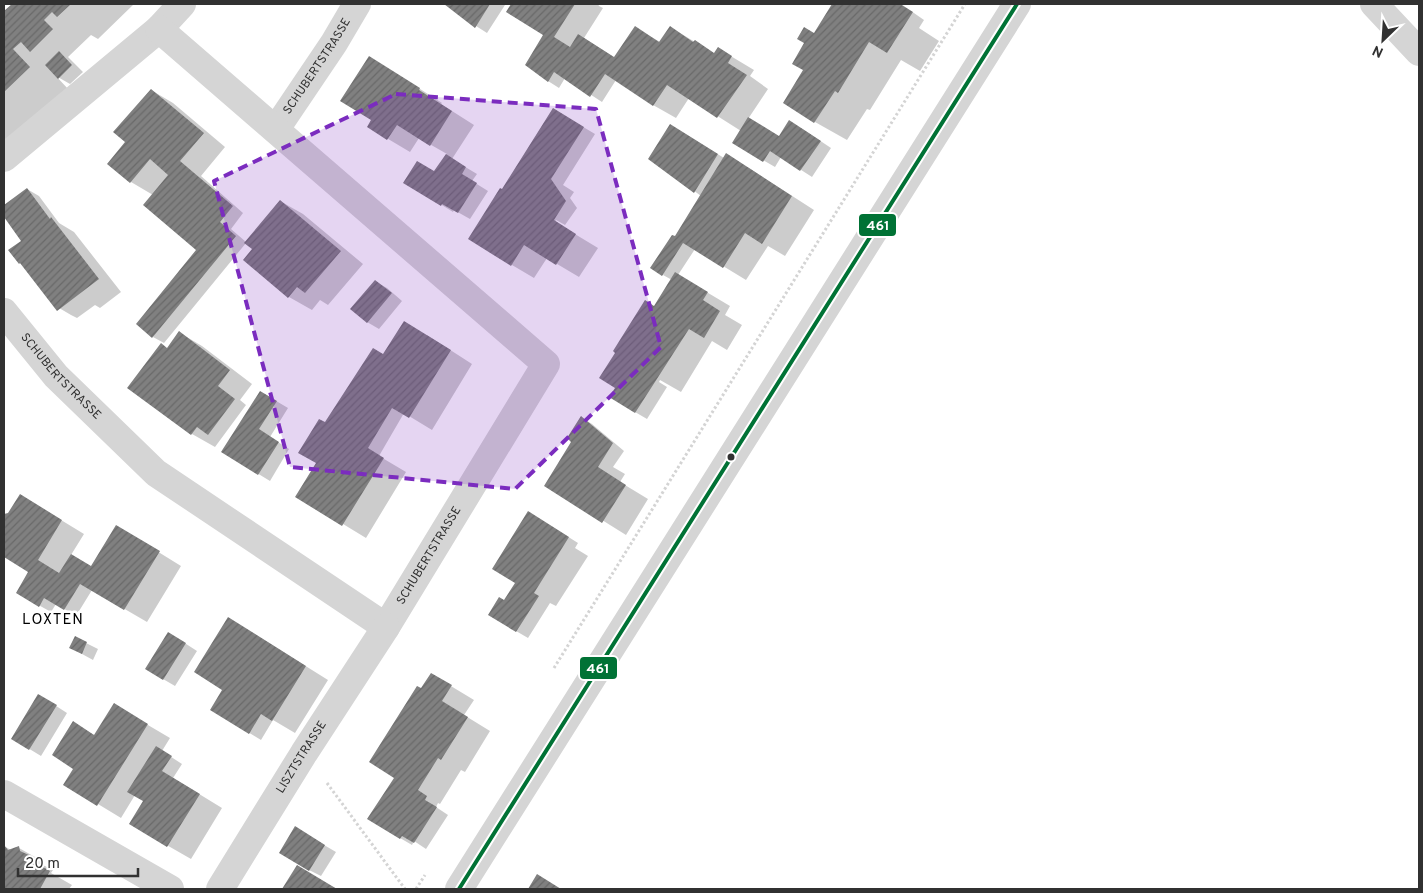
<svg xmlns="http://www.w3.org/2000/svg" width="1423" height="893" font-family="Overpass,sans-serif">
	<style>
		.shadow { fill: #0003 }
		.building { fill: url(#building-hatch) }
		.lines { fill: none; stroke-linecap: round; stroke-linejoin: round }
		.path { stroke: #d4d4d4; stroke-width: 3; stroke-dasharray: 2.5 2.5; stroke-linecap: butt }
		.minor { stroke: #d5d5d5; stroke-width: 28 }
		.bus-1-casing { stroke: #fff; stroke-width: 8 }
		.bus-1 { stroke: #007235; stroke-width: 4 }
		.marked { fill: #7b2cbf; fill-opacity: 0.2; stroke: #7b2cbf; stroke-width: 4; stroke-dasharray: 10 6; stroke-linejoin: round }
		.bus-dot { fill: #313131; stroke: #fff; stroke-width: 2 }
		.labels { text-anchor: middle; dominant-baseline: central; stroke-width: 5; stroke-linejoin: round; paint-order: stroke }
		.street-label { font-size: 12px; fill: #313131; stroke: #fff }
		.quarter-label { font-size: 15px; letter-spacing: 1px; fill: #000; stroke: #fff }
		.line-badge { stroke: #fff; stroke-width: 2 }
		.badge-label { font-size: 14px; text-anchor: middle; font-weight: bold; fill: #fff }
	</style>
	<defs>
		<pattern id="building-hatch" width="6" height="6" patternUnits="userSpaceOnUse" patternTransform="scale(1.25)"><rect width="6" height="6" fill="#808080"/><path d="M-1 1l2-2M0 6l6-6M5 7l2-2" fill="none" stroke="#696969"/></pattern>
	</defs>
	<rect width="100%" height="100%" fill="#fff"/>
	<path class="shadow" d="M13,4H134L98,39L91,35L68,57L83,72L70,84L56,76L69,90L4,144V13Z
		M447,4H503L505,5L487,33L476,26Z
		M513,4H598L599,6L603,8L584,38L615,58L636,28L660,42L670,27L715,54L719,49L754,70L750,76L768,89L748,119L780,137L801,128L831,148L812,177L781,157L775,167L734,143L741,131L689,98L676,118L653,105L616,80L602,102L565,78L559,88L548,81L545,35L508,12Z
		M834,4H901L924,20L919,28L939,41L920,71L901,60L870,110L867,109L847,140L815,122L805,70L814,35Z
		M392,71L442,103L441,104L474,125L452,159L477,174L472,181L488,191L470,219L454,210L453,212L405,182L435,173L447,154L419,138L410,152L368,127Z
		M151,90L173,103L225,147L201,176L243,213L231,229L246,242L280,201L303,214L363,264L328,305L320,300L312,310L289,297L254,249L246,243L164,343L153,337L198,250L153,195L131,182L109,163L127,142Z
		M553,109L595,134L563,185L574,192L570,198L577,208L565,225L556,220L555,222L598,248L579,277L547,258L534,278L512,265L502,190Z
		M682,132L724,158L749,168L814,210L785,256L768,246L746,280L695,249L678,275L730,306L725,315L742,325L727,350L712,341L681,392L660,380L659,382L667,387L647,419L635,412L654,308L672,280L663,275L676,238L701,196L650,158Z
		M27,189L39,196L59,223L74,232L121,292L100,308L95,305L77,318L71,315L54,305L23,265L20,263L23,240L4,215V207Z
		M376,282L387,288L402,301L379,329L367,322Z
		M180,333L202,346L252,384L240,400L246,405L215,447L192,434L129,388L168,349Z
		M427,335L472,364L432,430L404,413L379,456L406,472L366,538L297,496L317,463L326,424L384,355Z
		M261,392L288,408L270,437L289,449L270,481L223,452Z
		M581,417L592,424L624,451L613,467L625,474L620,482L648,499L626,535L546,485L572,443Z
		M43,509L84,534L71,555L92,567L139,540L181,566L147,622L92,590L76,616L56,604L51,612L17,593L36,575L4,556V515Z
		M551,526L578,543L575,548L588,556L556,606L550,603L528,638L516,631L505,602Z
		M251,632L328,680L295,733L273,720L261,740L212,710L223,692Z
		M180,640L197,651L175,686L163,679Z
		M86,643L98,649L93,660L71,648Z
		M431,674L474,700L464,715L490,731L465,772L461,770L440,804L438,803L436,807L448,815L426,849L414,841L412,845L400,838L395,779L422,690Z
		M50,702L67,713L41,756L13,739Z
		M114,705L170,738L162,751L182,764L173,778L222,808L191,859L130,824L145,801L135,795L121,818L65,784L75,768L73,723L96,736Z
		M307,835L336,852L321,876L309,870Z
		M4,846L11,850L19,848L42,861L43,865L53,870L51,873L72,885L69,889H4Z
		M297,867L336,889H284Z"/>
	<path class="building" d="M12,4H71L57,17L52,12L44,20L53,29L30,52L21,42L13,49L30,67L4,92V11Z
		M444,4H490L475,28Z
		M511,4H575L554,37L570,47L578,34L614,57L635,26L659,42L670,26L693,42L695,40L714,53L718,47L732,56L728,63L747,75L717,118L667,85L653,106L605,74L590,97L554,72L548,82L525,65L543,35L506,12Z
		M832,4H900L913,12L887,53L869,42L838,93L835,91L814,123L783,103L803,70L792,64L804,43L797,39L804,27L814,33Z
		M59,51L72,65L58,79L45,65Z
		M369,56L420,88L419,90L452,111L430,146L397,125L387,140L367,127L371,120L340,101Z
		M151,89L204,133L180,161L233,206L220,222L236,236L152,338L136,324L196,250L143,205L168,175L150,159L130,183L107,164L125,142L113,132Z
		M553,108L584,127L551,179L566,201L554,220L576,234L556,265L524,245L511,266L468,239L500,188L502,189Z
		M748,117L779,136L789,120L821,141L800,171L770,151L763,162L732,143Z
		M670,124L718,154L694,193L648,159Z
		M726,153L792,196L762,244L745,233L723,268L683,243L662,276L650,268L672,235L675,236Z
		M446,154L466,167L462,174L477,183L458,213L442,204L441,206L403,183L417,161L434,171Z
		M27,188L50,219L51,217L99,279L57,311L20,263L19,264L8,250L21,241L4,217V205Z
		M280,200L341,251L305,293L297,287L288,298L243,260L252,249L244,243Z
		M675,272L708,292L703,300L720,311L704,338L689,329L635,413L609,397L615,388L599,378L615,353L613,351L645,300L654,306Z
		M375,280L392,293L367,323L350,309Z
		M404,321L451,350L409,418L392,408L368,448L384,458L342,526L295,497L316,463L298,453L319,419L325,422L373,348L383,354Z
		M179,331L230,370L218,386L235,399L208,435L197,427L191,435L127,388L161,343L167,348Z
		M260,391L277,401L259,429L279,442L258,475L221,452Z
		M581,416L613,443L598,467L626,485L602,523L544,486L571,442L567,438Z
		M20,494L62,520L38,560L59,573L71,554L91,566L116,525L160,551L124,610L80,584L64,610L44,598L39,607L16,593L28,572L4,557V514L8,513Z
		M528,511L569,537L534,593L539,596L516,632L488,615L499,597L504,600L515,583L492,569Z
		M228,617L306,666L272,721L261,714L249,734L210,710L222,690L194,672Z
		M168,632L186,643L163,680L145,669Z
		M75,636L87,642L82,654L69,648Z
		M431,673L452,685L442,701L468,717L441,760L438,758L418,790L427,796L425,800L437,807L414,843L402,836L400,839L367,819L394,778L369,762L417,686L421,688Z
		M38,694L57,705L29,750L11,739Z
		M114,703L148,724L97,806L63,785L73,769L52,755L73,721L94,735Z
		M156,746L172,756L162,771L200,794L167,847L129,824L143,801L127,792Z
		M295,826L325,845L309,871L279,853Z
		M4,845L8,850L19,846L20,851L31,856L29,859L50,871L40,889H4Z
		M297,865L337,889H282Z
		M537,874L561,889H528Z"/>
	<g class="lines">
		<path class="path" d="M554,668L965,4
			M327,783L405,889
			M416,889L425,875"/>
		<g class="minor">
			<path d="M1374,4L1419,52"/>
			<path id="s1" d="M276,129L334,43L357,4"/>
			<path d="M4,158L159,29L182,4"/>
			<path id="s2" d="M4,312L56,376L156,473L386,627L546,364L159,29"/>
			<path d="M4,794L170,889"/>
			<path id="s3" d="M220,889L304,753L386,627"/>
			<path d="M459,889L1017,4"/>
		</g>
		<defs>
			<path id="bus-1" d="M459,889L1017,4"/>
		</defs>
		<use href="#bus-1" class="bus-1-casing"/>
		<use href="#bus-1" class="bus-1"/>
	</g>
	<path class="marked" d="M396,94L596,109L661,347L515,489L290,467L214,181Z"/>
	<circle class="bus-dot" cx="731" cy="457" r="4.5"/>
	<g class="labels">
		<g class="street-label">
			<text stroke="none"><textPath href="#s1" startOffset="75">SCHUBERTSTRASSE</textPath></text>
			<text stroke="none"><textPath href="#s2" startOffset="86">SCHUBERTSTRASSE</textPath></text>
			<text stroke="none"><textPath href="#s2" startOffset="582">SCHUBERTSTRASSE</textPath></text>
			<text stroke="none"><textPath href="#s3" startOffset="155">LISZTSTRASSE</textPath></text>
		</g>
		<g class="quarter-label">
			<text x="53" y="620">LOXTEN</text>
		</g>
	</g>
	<g class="line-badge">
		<rect x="858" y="213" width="39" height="24" rx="5" fill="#007235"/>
		<rect x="579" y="656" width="39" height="24" rx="5" fill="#007235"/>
	</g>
	<g class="badge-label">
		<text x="878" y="230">461</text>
		<text x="598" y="673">461</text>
	</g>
	<rect width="1423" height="893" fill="none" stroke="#313131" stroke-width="10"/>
	<g transform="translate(1383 40) rotate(205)" stroke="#ffffff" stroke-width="4" paint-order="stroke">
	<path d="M0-4L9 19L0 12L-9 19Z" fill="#313131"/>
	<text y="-8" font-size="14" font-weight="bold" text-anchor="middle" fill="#313131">N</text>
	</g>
	<path d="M18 868v8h120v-8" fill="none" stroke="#313131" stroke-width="2.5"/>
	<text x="25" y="868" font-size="15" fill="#313131" stroke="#ffffff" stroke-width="4" paint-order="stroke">20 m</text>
</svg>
